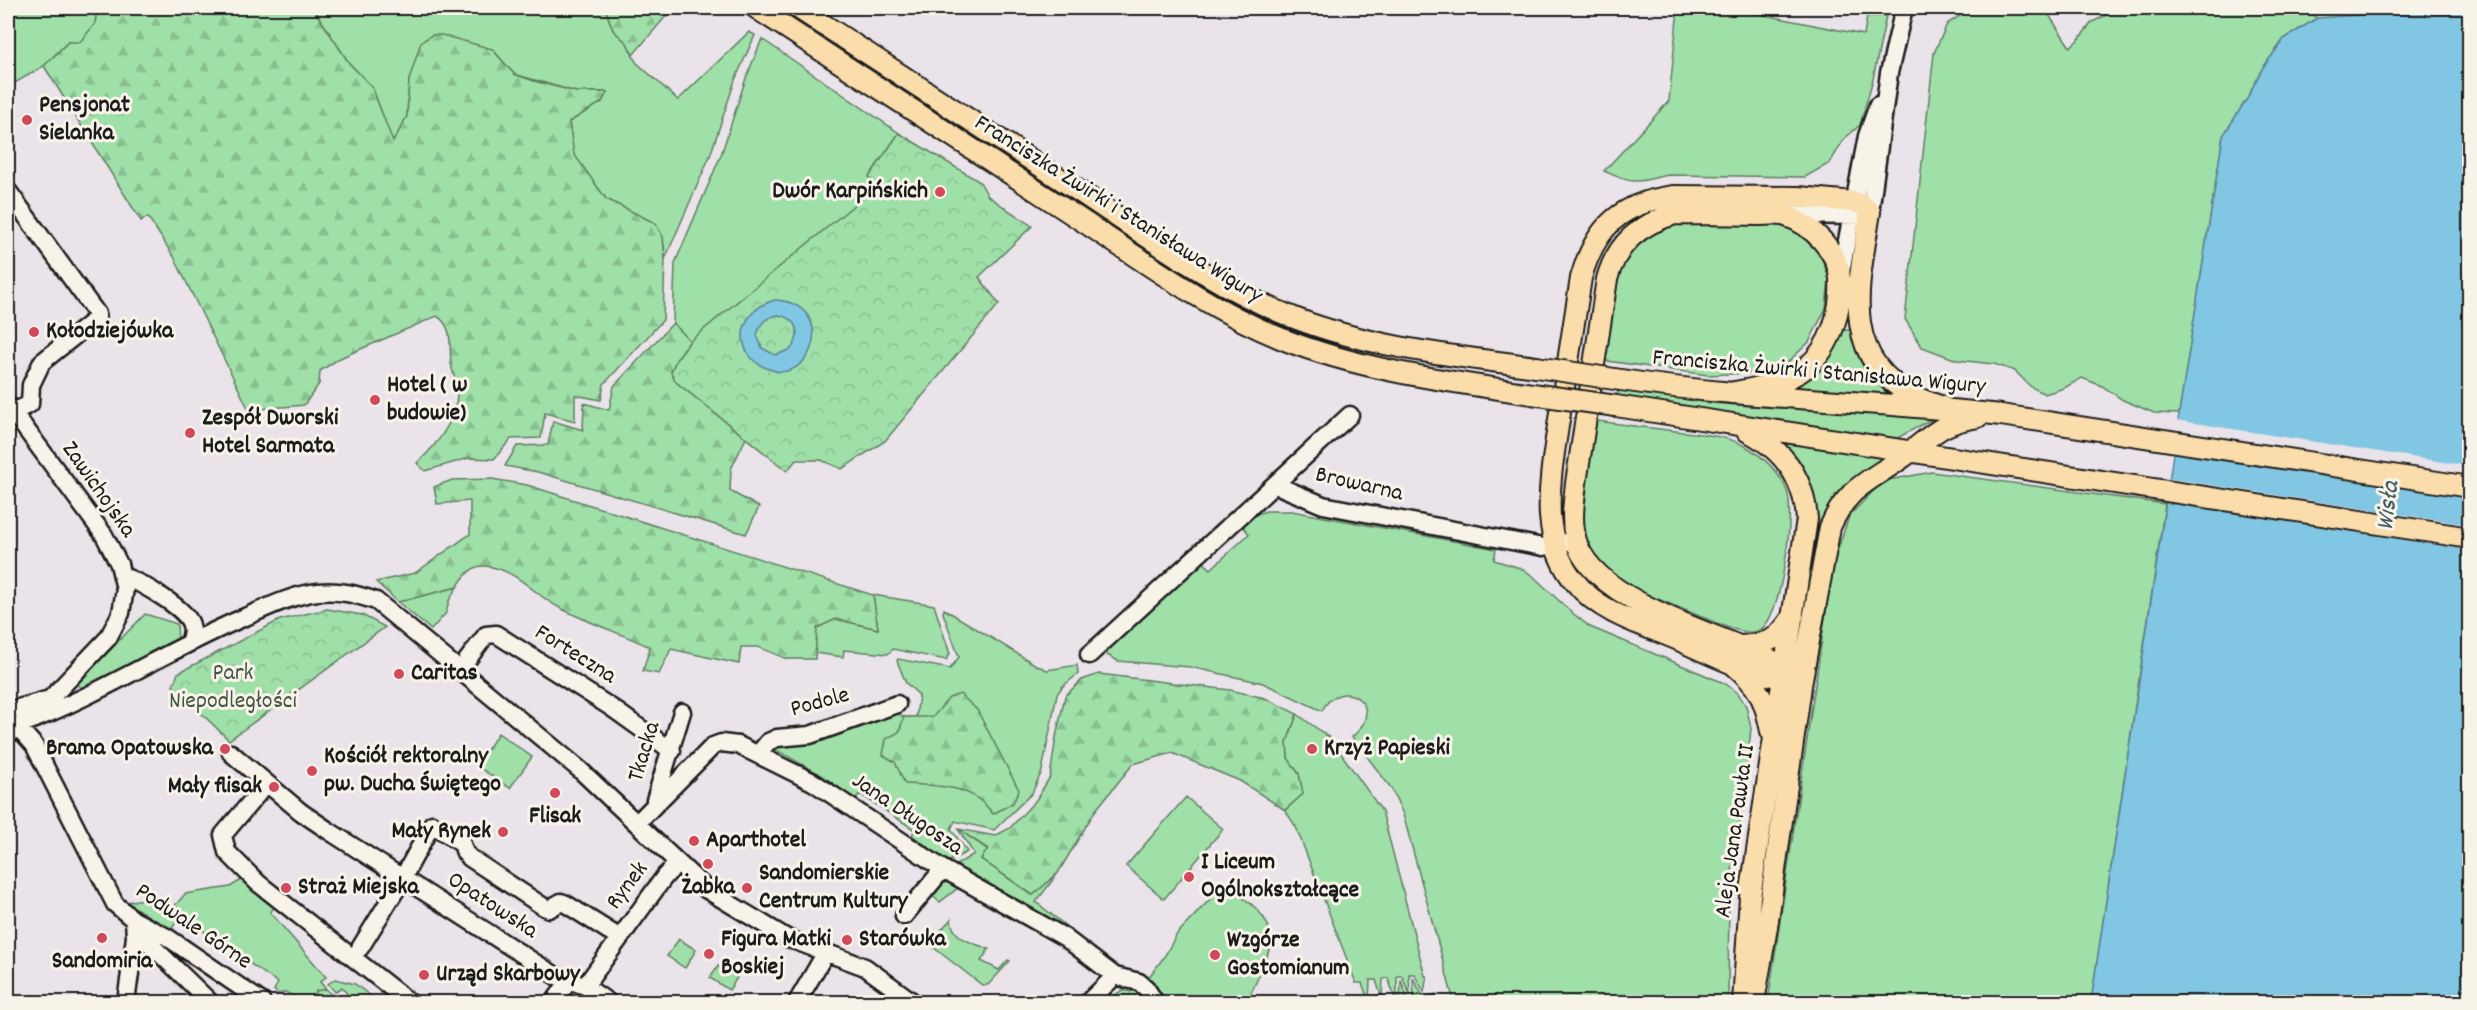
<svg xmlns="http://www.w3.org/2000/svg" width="2477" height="1010" font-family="Dekko,sans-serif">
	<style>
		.grass { fill: #9fdfa8; stroke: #5e7e62; stroke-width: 1.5 }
		.forest { fill: url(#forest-firs); stroke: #5e7e62; stroke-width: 1.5 }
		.park { fill: url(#park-crowns); stroke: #5e7e62; stroke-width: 1.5 }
		.water { fill: #81c6e2; stroke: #598293; stroke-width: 1.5; fill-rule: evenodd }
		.pier { fill: #eae3ea }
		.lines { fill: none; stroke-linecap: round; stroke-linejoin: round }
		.minor-casing { stroke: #1c1c1c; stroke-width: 21 }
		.major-casing { stroke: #1c1c1c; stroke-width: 24 }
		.minor { stroke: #f7f3e8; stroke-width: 16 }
		.major { stroke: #faddab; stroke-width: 20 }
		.major-bridge-casing { stroke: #1c1c1c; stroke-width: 24; stroke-linecap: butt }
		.major-bridge { stroke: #faddab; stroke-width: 20 }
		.poi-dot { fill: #d1495b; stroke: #f7f3e8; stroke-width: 2 }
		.labels { text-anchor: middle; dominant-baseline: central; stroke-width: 6; stroke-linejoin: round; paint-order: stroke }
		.poi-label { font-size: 24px; font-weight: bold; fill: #1c1c1c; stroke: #f7f3e8; text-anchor: start }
		.street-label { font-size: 24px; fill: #1c1c1c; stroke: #f7f3e8 }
		.park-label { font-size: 24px; fill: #435646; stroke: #f7f3e8 }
		.water-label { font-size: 26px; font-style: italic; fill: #3f5861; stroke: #f7f3e8 }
	</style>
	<defs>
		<pattern id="forest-firs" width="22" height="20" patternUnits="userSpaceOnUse" patternTransform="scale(1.5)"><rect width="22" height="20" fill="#9fdfa8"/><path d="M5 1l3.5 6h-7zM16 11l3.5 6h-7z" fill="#88bf90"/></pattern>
		<pattern id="park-crowns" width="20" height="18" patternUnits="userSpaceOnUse" patternTransform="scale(1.5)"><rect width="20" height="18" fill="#9fdfa8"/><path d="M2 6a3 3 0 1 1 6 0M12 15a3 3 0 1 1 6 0" fill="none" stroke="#88bf90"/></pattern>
	</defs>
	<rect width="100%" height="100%" fill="#eae3ea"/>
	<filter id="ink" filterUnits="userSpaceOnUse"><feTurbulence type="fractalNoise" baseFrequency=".0167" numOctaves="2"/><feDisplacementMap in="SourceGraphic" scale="12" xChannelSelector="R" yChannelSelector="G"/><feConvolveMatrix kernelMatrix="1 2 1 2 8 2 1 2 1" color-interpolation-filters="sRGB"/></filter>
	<g filter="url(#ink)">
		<path class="grass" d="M8,8H97L95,24L80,43L68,42L44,66L8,87Z
			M313,8H605L613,30L627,43L636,62L678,100L749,32L755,35L735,80L710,156L665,259L663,237L655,223L606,199L573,154L569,122L602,102L607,92H576L514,74L492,49L409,80L407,116L393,143L372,87L349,63Z
			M1678,8H1729L1864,35L1867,16H1886L1873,79L1860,125L1844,139L1830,163L1805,177L1670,175C1658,176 1648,181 1636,181C1626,182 1614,175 1604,171L1669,101Z
			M1972,8L2045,9L2070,47L2079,39L2092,22L2121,8H2272L2306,10L2317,18L2284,39L2262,69L2247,99L2223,136L2179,414L2154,413L2123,400L2102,386L2082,378L2064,388L2045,394L2031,387L2015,371L1994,364L1957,360L1922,347L1905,319L1934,53L1947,24Z
			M762,39L899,133L869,177L878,186L690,341L673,323L675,263L721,155L746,78Z
			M1677,222L1772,223L1796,230L1818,247L1829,278L1826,308L1809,342L1784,366L1749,373L1708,375L1600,360C1606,316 1608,262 1646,232C1654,226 1668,224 1677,222Z
			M1840,330H1852L1896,394L1894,398L1791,388L1792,383Z
			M1619,389L1709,403L1934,418L1894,440L1617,396Z
			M1590,420C1619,424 1647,428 1676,431C1699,434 1727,435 1747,447C1762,456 1781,473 1787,491C1795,513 1782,618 1760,630C1751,635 1738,630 1729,628L1626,586L1598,568L1581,537Z
			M1780,443L1891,457L1828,510L1814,544L1804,606L1799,605L1808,543Z
			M1932,472L2165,504L2091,1002H1768L1833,564L1849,516L1883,481Z
			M1266,511H1292L1496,549L1494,560L1520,568L1532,575L1570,611L1590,627L1724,683L1738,693L1746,706L1751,728L1745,788L1729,890L1728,1002H1454L1403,814L1391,788L1352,737C1390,705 1339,674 1322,711L1263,683L1190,667L1118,661L1107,655V648L1202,561L1211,569L1249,534L1242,525L1254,515Z
			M457,587L449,601L446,613L431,630L398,602Z
			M873,595L934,605L950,654L946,660L893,649L888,654L844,650L843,657L815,653L816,628L836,619L878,629Z
			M944,609L1036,665L1047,670L1077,665L1078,674L1063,686L1057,694L1042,771L1032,793L994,830L955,821L951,829L967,852L948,862L912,835L915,830L860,794L855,799L818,773L774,749L775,747L896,713L904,717H916L919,695L906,683L897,661L898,659L950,669L959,657L943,613Z
			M145,614L177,624L178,641L81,690L78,683Z
			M1297,714L1330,738L1382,811L1425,976H1427L1424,992L1414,974H1409L1410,995L1402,976H1397V998H1395L1388,978L1383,979L1382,999L1376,980H1370L1369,1002L1362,983H1356L1296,827L1285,810L1303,794L1299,774L1288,758L1287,742Z
			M498,733L532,757L510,788L477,766Z
			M1186,797L1223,829L1164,899L1126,866Z
			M958,829L988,850L981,859L1032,895L1058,873L1036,902L1071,930L953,867L974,854Z
			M243,879L275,907L270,912L326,977L320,982L335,999L341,995L348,1002H291L294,997L286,992L278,994L274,990L278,983L172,909L185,894L230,887Z
			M946,880L959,887L940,902L931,895Z
			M1223,890C1247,895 1275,919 1270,946C1266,963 1256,981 1249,998L1247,1002H1168L1148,978L1164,957L1177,934L1217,892Z
			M144,899L148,903H155L178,920L172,928L169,929L126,902Z
			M951,919C952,939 973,943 989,949L981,961L999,970L1008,960L1010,961L988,985H982L929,944Z
			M679,939L696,950L685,968L667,956Z
			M718,966L737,978L729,990L710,978Z
			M1413,978L1424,998L1436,994L1438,1002H1395L1400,1001L1401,980L1408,1000L1414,999Z
			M335,979L355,984L378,1002H353L342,987L335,992L328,984Z
			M1134,988L1146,1002H1103L1123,990L1131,992Z"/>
		<path class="forest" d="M97,8H313L349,63L372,87L393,142L407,116L409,80L421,42L432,35H442L492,49L514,74L534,81L576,92H607L602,102L569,122L574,154L606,199L655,223L663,237L665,259L663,320L604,384L601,400L575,395V421L545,413L541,438L511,439L494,459L469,458L425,471L417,463C436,446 458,419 457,391C457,381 452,372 451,363C449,345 454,327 437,316L340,358L320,371L319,384L304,405L249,410L174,257L148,217L141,221L44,66L68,42H80L95,24Z
			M605,8H673L633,55L627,43L613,30Z
			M673,323L690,341L676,360L671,372L676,382L746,438L731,469L730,491L759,507L746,534L538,472L505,466L517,446L548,445L553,421L583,430L584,403L609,410L614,386Z
			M492,479L527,485L873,595L878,629L836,619L817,628L815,659H787L758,647H741L739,664L671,649L659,674L643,671L650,647C620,633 589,623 560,608C534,595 517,569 485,566C471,565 464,577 457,587L398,602L376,582L415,573L470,534V501L437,504L434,487L452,480Z
			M1099,674L1230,690L1265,698L1297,714L1287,742L1288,758L1299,774L1303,794L1285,810L1240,781L1172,753L1133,764L1095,811L1058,873L1033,895L981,859L988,849L958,829L995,836L1010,828L1036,800L1050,777L1056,737L1065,696L1082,680Z
			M960,694L977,710L1019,790L1013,803L993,814C972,784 939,786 905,784L895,762L883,755L886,739L899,732L904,717H933L949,698Z
			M326,989L335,999L341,995L348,1002H317L314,998L316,991Z"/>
		<path class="park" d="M899,133L980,182L988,196L1032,226L979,277L999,304L885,441L842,469L821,460H796L787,471L676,382L671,372L676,360L690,341L877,186L869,177Z
			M327,609L362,615L385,627L229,740L173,686L178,673L280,620Z"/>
		<path class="water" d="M2401,8H2469V1002H2091L2179,414L2223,136L2247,99L2262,69L2284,39L2317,18L2400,12Z
			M775,300C839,304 813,387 769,369C760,366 752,361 747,352C735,328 752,306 775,300ZM778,315C797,318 803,335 790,350L775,355L762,348L757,335C760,323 766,317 778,315Z"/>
		<path class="pier" d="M2175,420L2469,466V497L2170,451Z
			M2166,478L2469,525V550L2162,502Z"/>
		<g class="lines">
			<defs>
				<path id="minor" d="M8,191L97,314V318L42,362L31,385L30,404L13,412
					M1785,215L1860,216L1870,212L1889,73L1904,8
					M1840,277L1867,136L1878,105
					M8,405L104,535L119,564L125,589L121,613L108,638L50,699L8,735
					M1276,485L1323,505L1543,547L1566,542
					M123,576C139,582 187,608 191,625C193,631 191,637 189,643
					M1089,655L1350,415
					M459,671L486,635L496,634L612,708L672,751
					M8,711L46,700
					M22,724C100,695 169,649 245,617C268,607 292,595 318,592C339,590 356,594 376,601L579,769L707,890L787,938L865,967L913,1002
					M18,727L34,745L115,904L134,920L167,937L262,1002
					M231,753L301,812L329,831L556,976L585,986L608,1002
					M759,753L768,742L777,738L810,735L897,704
					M266,784L223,835L227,852L258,883L409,1002
					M655,800L682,712
					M637,823L713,746L721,743L738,745L813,782L943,869L1064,937L1115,976L1139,982L1146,988L1155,1002
					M904,916L943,869
					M135,923L149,943L210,1002
					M360,948L399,885L432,824L462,844L465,853L470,858L544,907L549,909L561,902L566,904L620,938
					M585,986L665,876L677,864
					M126,1002L135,937L134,920
					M554,1002L568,982
					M797,1002L825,954
					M1088,1002L1115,976"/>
				<path id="major" d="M756,8C862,77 968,146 1075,216C1142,260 1209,310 1285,340C1364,371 1448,381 1532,394
					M798,8C892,70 987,131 1082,193C1151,239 1219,289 1297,319C1373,348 1455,356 1536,367
					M1621,380C1747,399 1874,400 2001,415L2470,487
					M1730,393C1756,388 1785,384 1807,367C1831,347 1842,310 1840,279C1839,252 1811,224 1786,216C1778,213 1766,215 1758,215C1730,214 1703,214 1675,214C1640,224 1617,243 1607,279L1576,483C1574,501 1571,519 1575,537C1591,609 1744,636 1799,676
					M1616,406L2470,538
					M1742,646C1770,643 1777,641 1793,616
					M1734,665C1759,686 1765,700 1771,731
					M1802,679C1759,680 1713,655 1674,638C1640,624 1599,612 1576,583C1560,565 1552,540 1550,516C1548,482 1555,447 1560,413C1567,368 1574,323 1581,278C1595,227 1621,203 1674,196L1798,197L1854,202L1861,204L1870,212C1860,279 1837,356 1912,395C1923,401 1936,404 1947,409
					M1743,1002L1750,897L1807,519C1804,478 1783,449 1747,431
					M1754,1002L1767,927L1802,679L1830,527C1848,486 1870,481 1902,458C1931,437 1940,422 1978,417"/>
			</defs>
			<use href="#minor" class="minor-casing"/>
			<use href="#major" class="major-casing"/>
			<use href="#minor" class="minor"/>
			<use href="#major" class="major"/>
			<defs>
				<path id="major-bridge" d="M1536,367L1621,380
					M1532,394L1616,406"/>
			</defs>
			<use href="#major-bridge" class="major-bridge-casing"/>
			<use href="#major-bridge" class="major-bridge"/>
		</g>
	</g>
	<g class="poi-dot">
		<circle cx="27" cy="120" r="6"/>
		<circle cx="940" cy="192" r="6"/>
		<circle cx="34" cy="332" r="6"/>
		<circle cx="375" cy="400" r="6"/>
		<circle cx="190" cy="433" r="6"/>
		<circle cx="399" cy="674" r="6"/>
		<circle cx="225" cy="749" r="6"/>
		<circle cx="1312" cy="749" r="6"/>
		<circle cx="312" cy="771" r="6"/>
		<circle cx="274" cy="787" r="6"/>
		<circle cx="555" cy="793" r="6"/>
		<circle cx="503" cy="832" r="6"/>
		<circle cx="694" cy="841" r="6"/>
		<circle cx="708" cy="864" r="6"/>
		<circle cx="1189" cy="877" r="6"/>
		<circle cx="286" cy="888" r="6"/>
		<circle cx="747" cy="888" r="6"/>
		<circle cx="102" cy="938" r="6"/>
		<circle cx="847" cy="940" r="6"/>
		<circle cx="709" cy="954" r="6"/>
		<circle cx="1215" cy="955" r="6"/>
		<circle cx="424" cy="975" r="6"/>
	</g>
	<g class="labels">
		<g class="poi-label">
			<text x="39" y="106">Pensjonat<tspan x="39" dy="28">Sielanka</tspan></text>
			<text x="928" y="192" text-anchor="end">Dwór Karpińskich</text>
			<text x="46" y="332">Kołodziejówka</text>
			<text x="387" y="386">Hotel ( w<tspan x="387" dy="28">budowie)</tspan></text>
			<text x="202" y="419">Zespół Dworski<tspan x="202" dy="28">Hotel Sarmata</tspan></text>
			<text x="411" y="674">Caritas</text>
			<text x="213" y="749" text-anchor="end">Brama Opatowska</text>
			<text x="1324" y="749">Krzyż Papieski</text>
			<text x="324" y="757">Kościół rektoralny<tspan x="324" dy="28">pw. Ducha Świętego</tspan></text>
			<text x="262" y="787" text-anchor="end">Mały flisak</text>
			<text x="555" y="817" text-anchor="middle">Flisak</text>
			<text x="491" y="832" text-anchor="end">Mały Rynek</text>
			<text x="706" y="841">Aparthotel</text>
			<text x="1201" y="863">I Liceum<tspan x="1201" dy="28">Ogólnokształcące</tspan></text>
			<text x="759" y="874">Sandomierskie<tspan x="759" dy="28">Centrum Kultury</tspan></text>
			<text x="298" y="888">Straż Miejska</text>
			<text x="708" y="888" text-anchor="middle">Żabka</text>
			<text x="721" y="940">Figura Matki<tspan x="721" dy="28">Boskiej</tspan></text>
			<text x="859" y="940">Starówka</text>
			<text x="1227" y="941">Wzgórze<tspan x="1227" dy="28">Gostomianum</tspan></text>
			<text x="102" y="962" text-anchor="middle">Sandomiria</text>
			<text x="436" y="975">Urząd Skarbowy</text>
		</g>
		<g class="street-label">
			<text transform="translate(1118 210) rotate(32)">Franciszka Żwirki i Stanisława Wigury</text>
			<text transform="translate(1819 373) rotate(5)">Franciszka Żwirki i Stanisława Wigury</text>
			<text transform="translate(1359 485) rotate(13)">Browarna</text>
			<text transform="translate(98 490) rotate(55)">Zawichojska</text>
			<text transform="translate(575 655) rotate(32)">Forteczna</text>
			<text transform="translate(820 703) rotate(-15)">Podole</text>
			<text transform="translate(645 752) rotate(-73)">Tkacka</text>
			<text transform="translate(907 815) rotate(34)">Jana Długosza</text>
			<text transform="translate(1736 831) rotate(-82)">Aleja Jana Pawła II</text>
			<text transform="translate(628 886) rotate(-53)">Rynek</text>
			<text transform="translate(492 906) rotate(33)">Opatowska</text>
			<text transform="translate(193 927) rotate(34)">Podwale Górne</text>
		</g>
		<g class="park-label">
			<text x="233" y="674">Park<tspan x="233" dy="28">Niepodległości</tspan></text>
		</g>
		<g class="water-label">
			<text transform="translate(2389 506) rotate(-83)">Wisła</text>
		</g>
	</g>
	<rect width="2477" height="1010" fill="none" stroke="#f7f3e8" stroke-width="30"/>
	<rect x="15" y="15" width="2447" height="980" fill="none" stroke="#1c1c1c" stroke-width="2" filter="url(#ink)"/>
</svg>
